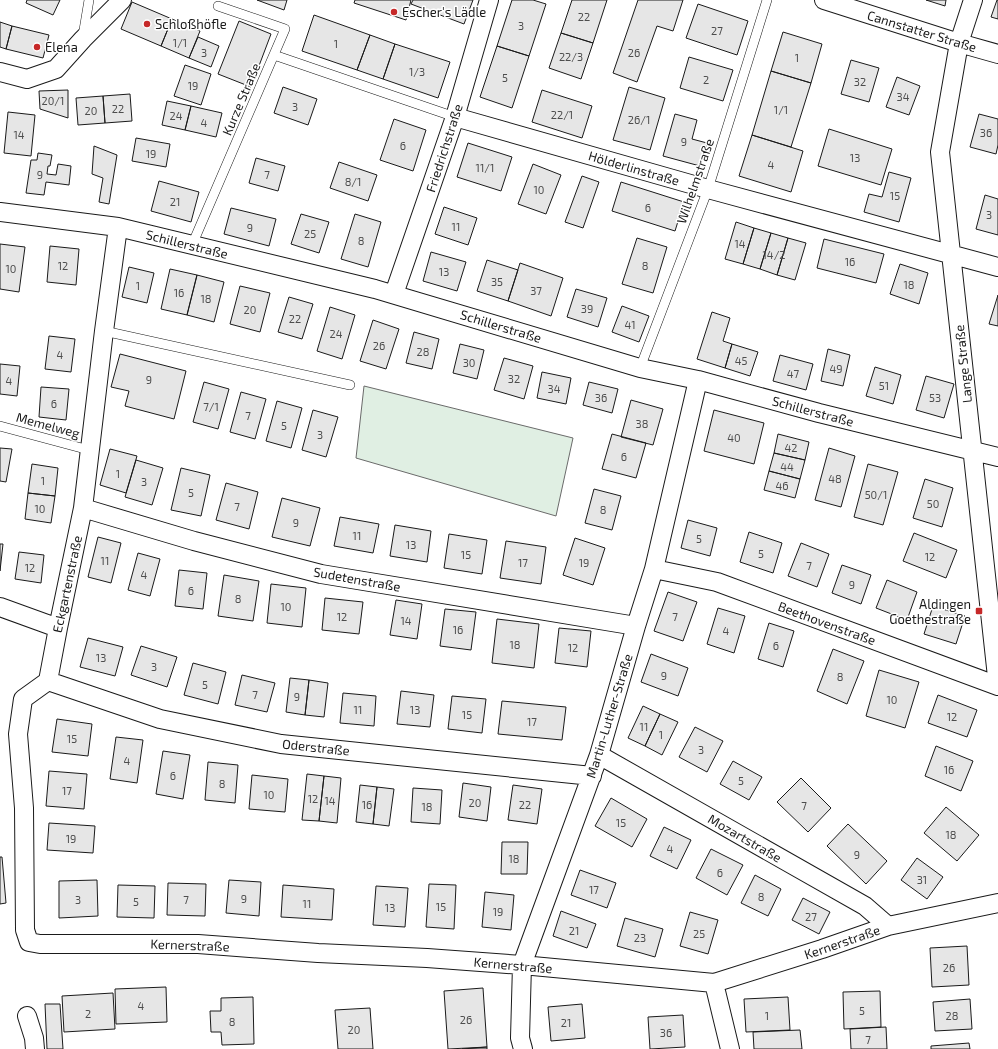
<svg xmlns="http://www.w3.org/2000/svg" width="998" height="1049" font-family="'Exo 2',sans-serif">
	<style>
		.green { fill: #e0efe3; stroke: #6a6a6a }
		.building { fill: #e6e6e6; stroke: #1a1a1a }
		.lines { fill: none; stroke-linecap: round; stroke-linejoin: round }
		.lane-casing { stroke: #1a1a1a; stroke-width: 10 }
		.street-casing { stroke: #1a1a1a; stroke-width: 20 }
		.lane { stroke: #fff; stroke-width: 9 }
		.street { stroke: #fff; stroke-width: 18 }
		.poi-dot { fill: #c62828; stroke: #fff; stroke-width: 1.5 }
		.labels { text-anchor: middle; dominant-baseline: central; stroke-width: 3; stroke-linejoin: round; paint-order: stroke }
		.number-label { font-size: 11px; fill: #4d4d4d }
		.poi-label { font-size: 13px; fill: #1a1a1a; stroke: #fff; text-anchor: start }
		.street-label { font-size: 13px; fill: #1a1a1a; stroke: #fff }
	</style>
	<rect width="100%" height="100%" fill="#fff"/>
	<path class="green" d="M364,386L573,438L556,516L356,458Z"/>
	<path class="building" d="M27,0H60L53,15L26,3Z
		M257,0H287L284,10Z
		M355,0H411L406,20L354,3Z
		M413,0H473L464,24L411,4Z
		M512,0H533L546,4L529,56L497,46Z
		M572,0H607L593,43L561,33Z
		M638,0H683L673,31L657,26L637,82L613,73Z
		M926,0H946L945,6Z
		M997,0H998V19L991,17Z
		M132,2L172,19L161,46L121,29Z
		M698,4L748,21L737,55L686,38Z
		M314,15L370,35L357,70L302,51Z
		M172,19L200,31L189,58L161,46Z
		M239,21L271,34L251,87L218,74Z
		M0,22L12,26L6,49L0,47Z
		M12,26L49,35L43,58L6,49Z
		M783,32L822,44L811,83L771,71Z
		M561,33L593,43L581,79L549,68Z
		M370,35L395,44L383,79L357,70Z
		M198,37L219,46L211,67L189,58Z
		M395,44L450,62L438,98L383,79Z
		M497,46L529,56L512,108L480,97Z
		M689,57L733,70L723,101L680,88Z
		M851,60L879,68L869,102L841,94Z
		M185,65L211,74L201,105L174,96Z
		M771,71L811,83L791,147L752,135Z
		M897,77L920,86L909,115L886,107Z
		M283,87L317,99L308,125L274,113Z
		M629,87L665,98L650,150L613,140Z
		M68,90V118L40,109L39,91Z
		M542,90L592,106L582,138L532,122Z
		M130,94L132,121L105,123L103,96Z
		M103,96L105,123L78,125L76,98Z
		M167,101L191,106L185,130L162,125Z
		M191,106L222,113L216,137L185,130Z
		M8,112L35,115L31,156L4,153Z
		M675,114L697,120L692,139L707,143L700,166L663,156Z
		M979,114L998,119V145L996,154L970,147Z
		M394,119L426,130L413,171L380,160Z
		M829,129L892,149L881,185L818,166Z
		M752,135L803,151L791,192L739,176Z
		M136,138L170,144L166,167L132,161Z
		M468,143L512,157L501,191L457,177Z
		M94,146L117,155L109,204L99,202L103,178L92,174Z
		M38,153L52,155L50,166H48L47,174L56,175L58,164L71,166L69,185L46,182L44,195L26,193L31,160H37Z
		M256,158L285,166L278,191L249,183Z
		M339,162L377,175L368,201L330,188Z
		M533,164L561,175L546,214L518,204Z
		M889,172L911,178L899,222L864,212L869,194L882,197Z
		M582,176L599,182L583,228L565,222Z
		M159,181L199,192L191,222L151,211Z
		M621,182L684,202L675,231L612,211Z
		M985,195L998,199V235L976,229Z
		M444,207L477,218L468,245L435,234Z
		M231,208L276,219L269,246L224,234Z
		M301,214L329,222L319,253L291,244Z
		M355,214L381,222L368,267L341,259Z
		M736,222L754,228L743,264L725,259Z
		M754,228L771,233L760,269L743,264Z
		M771,233L788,238L777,275L760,269Z
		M637,238L667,247L653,293L622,284Z
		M788,238L806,243L795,280L777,275Z
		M824,239L884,254L876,283L817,268Z
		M0,244L25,247L19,292L0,289Z
		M50,246L79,249L76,285L47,282Z
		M431,252L466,262L457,291L423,281Z
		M487,260L518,270L508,301L477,291Z
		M520,263L563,278L551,316L508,301Z
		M900,264L928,273L919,304L890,294Z
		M129,267L154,273L147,303L122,297Z
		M170,269L197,275L187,315L161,309Z
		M197,275L224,282L214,322L187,315Z
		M240,286L270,293L260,332L230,324Z
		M576,289L607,298L598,327L567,317Z
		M998,295V326L989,324Z
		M289,297L313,304L302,339L278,332Z
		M622,306L649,316L639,342L612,332Z
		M330,307L355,315L342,359L317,351Z
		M712,312L730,318L723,341L732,344L725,368L697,359Z
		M373,320L399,329L386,369L360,361Z
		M414,332L439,339L432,369L406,363Z
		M49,336L75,339L71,372L45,369Z
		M460,344L484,350L477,379L453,373Z
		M732,344L758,352L750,376L725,368Z
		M828,349L850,355L843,386L821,381Z
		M120,354L186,371L174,419L125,406L129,391L111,387Z
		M780,355L813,364L806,390L773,381Z
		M504,358L533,366L524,399L494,390Z
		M0,364L20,366L17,396L0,394Z
		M875,367L901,375L893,404L866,396Z
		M542,372L571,378L566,404L537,398Z
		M926,376L954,384L944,418L916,410Z
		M204,382L229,389L218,429L193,422Z
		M589,382L618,389L612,413L583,405Z
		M41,387L69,389L66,420L39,417Z
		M241,392L266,399L255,439L230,432Z
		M631,400L663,409L653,445L621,437Z
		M277,401L302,408L291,448L266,441Z
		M313,410L338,417L326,457L302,450Z
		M714,410L764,423L754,464L704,451Z
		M612,434L646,443L636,478L602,469Z
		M778,434L809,442L805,460L774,453Z
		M0,448L12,449L6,482L0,481Z
		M829,448L855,456L841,507L815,500Z
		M110,449L137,456L126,493L100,485Z
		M774,453L805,460L800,479L769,471Z
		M136,460L163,468L152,505L125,497Z
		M32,464L58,468L55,496L28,493Z
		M868,464L898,472L883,525L854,517Z
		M181,468L210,475L201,516L171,510Z
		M769,471L800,479L795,498L764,490Z
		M925,479L953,488L942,527L913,518Z
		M226,483L258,492L249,529L216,520Z
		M594,489L621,496L612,530L585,523Z
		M28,493L55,496L51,523L25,519Z
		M282,498L320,508L310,546L272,537Z
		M340,517L379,524L373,553L334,546Z
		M688,520L717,528L710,556L681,548Z
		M395,525L431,531L427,562L390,556Z
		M749,532L782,543L773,573L740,562Z
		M914,533L957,550L946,578L903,561Z
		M449,534L487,540L482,574L444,568Z
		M98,537L121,543L111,583L88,577Z
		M575,538L605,548L593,585L563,575Z
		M506,541L546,547L541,584L500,578Z
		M801,543L829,554L817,587L788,576Z
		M0,544H3L0,571Z
		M19,552L44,555L41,583L15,579Z
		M138,553L160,559L150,596L128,590Z
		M842,565L871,575L861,604L832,593Z
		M179,570L207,573L203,609L175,606Z
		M224,575L259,581L253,621L218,616Z
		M887,580L917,592L907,620L876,608Z
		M271,584L306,588L302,627L267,623Z
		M668,592L697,602L683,641L654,631Z
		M325,598L363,602L359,634L322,630Z
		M396,600L422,604L417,639L390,635Z
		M933,606L965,616L956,644L924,634Z
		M718,608L745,616L734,653L707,644Z
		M445,609L476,612L471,650L440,646Z
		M497,619L539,624L534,668L492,663Z
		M769,623L794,631L783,667L758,659Z
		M559,628L591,631L587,667L555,663Z
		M88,638L123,647L115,676L80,667Z
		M141,646L177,657L167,687L131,675Z
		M833,649L864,661L847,704L817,691Z
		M651,654L688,668L678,696L641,682Z
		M193,663L226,672L218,704L184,695Z
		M879,670L919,682L905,728L866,716Z
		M242,675L275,683L267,712L235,705Z
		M290,678L309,680L305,715L286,712Z
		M309,680L328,683L324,717L305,715Z
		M401,691L434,695L430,727L397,724Z
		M343,693L376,696L374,726L340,723Z
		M938,695L977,710L967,737L928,723Z
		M452,696L486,699L482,733L448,729Z
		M502,701L566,707L562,740L498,734Z
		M643,706L660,714L645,746L628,738Z
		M660,714L678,722L662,755L645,746Z
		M57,719L92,724L88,756L52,752Z
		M695,727L723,741L707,772L679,757Z
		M116,737L143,740L137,783L110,779Z
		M936,746L973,761L961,791L925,776Z
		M163,751L190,755L183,799L156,794Z
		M733,761L762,777L749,800L720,784Z
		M208,762L238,765L235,803L205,800Z
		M49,771L87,774L84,809L46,806Z
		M307,774L324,776L319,821L302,820Z
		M252,775L288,779L285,812L249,809Z
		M324,776L341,778L337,823L319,821Z
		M801,778L831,808L808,832L777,802Z
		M463,783L491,787L487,821L459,817Z
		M360,785L377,787L373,824L356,822Z
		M513,785L542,789L537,824L508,820Z
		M377,787L394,789L389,826L373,824Z
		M413,788L442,790L440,824L411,822Z
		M611,798L647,819L632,847L595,826Z
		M946,807L979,835L957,861L924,833Z
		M49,823L95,826L93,853L47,850Z
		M848,824L887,861L866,884L827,846Z
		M664,827L691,840L677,869L650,856Z
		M502,842H528L527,874H501Z
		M711,849L743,865L727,895L696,878Z
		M0,857H2L6,903L0,904Z
		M917,858L943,877L927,899L901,880Z
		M580,870L616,883L607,908L571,895Z
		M755,875L781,889L768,916L741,903Z
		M97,880L98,916L59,918V881Z
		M229,880L261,882L259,916L226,913Z
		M168,883L206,884L205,916L167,915Z
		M429,884L456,885L454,929L426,927Z
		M118,885L155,886L154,918L117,917Z
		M283,885L334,889L332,920L281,917Z
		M376,886L408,888L405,927L373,925Z
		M485,892L514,895L511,930L482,927Z
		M803,898L830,912L819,934L792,920Z
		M561,911L596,924L587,948L553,936Z
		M690,912L718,920L708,954L680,946Z
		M625,918L663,929L655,957L617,946Z
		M967,946L969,985L932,987L930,948Z
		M166,987L167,1022L116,1024L115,989Z
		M483,988L487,1047L448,1049L444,991Z
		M880,991L881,1027L844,1029L843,992Z
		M113,993L115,1029L64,1032L62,996Z
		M253,997L254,1044L222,1045L221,1032H211L210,1011H221V998Z
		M788,997L790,1030L746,1032L744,999Z
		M970,999L972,1029L935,1031L933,1002Z
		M45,1004H60L63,1049H47Z
		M582,1004L585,1038L551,1041L548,1007Z
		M370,1008L373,1049H338L335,1010Z
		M683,1015L685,1047L650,1049L648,1017Z
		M886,1027L887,1049H851L850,1029Z
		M800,1030L802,1049H754L753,1032Z
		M969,1043L970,1049H931V1046Z
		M487,1047V1049H462Z"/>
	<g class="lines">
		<defs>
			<path id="lane" d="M83,36L89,0
				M274,55L455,117
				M192,245L285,29L218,6
				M104,331L350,385
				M640,368L708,189L767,0
				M0,426L89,450"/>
			<path id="street" d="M824,0L959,43L998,54
				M973,0L959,43L940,152L998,686
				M0,72L27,79L56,69L83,39L122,0
				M455,117L708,189L998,267
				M0,212L118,227L375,289L640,368L698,380L819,413L998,457
				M118,227L104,331L83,508L58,628L48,681L23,699L18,734L24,808L25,930L29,942L40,944H198L318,953L427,958L522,965L714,983L822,949L888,926L998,903
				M394,294L455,117L489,0
				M83,508L194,541L321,574L636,626
				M654,569L717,582L998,686
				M0,607L58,628
				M48,681L160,719L281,744L592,776
				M599,755L865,906L888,926
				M714,983L730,1049
				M27,1016L34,1038L35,1049
				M523,1049L520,1038L522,965L599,755L636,626L654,569L698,380"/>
		</defs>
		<use href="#lane" class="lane-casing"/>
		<use href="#street" class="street-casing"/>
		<use href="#lane" class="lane"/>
		<use href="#street" class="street"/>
	</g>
	<g class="poi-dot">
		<circle cx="394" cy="12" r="4"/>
		<circle cx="147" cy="24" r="4"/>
		<circle cx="37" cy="47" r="4"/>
		<rect x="975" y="607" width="8" height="8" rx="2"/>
	</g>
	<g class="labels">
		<g class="number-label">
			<text x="584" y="16">22</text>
			<text x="521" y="25">3</text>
			<text x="717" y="30">27</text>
			<text x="180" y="42">1/1</text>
			<text x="336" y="43">1</text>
			<text x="204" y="52">3</text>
			<text x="634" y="52">26</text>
			<text x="571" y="56">22/3</text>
			<text x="797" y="57">1</text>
			<text x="417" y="71">1/3</text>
			<text x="505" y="77">5</text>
			<text x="706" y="79">2</text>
			<text x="860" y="81">32</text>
			<text x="193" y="85">19</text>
			<text x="903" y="96">34</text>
			<text x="53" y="100">20/1</text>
			<text x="295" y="106">3</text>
			<text x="118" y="108">22</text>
			<text x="781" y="109">1/1</text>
			<text x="91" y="110">20</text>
			<text x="562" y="114">22/1</text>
			<text x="176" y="115">24</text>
			<text x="639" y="119">26/1</text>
			<text x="204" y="122">4</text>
			<text x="986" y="132">36</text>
			<text x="19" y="134">14</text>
			<text x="684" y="141">9</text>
			<text x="403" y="145">6</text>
			<text x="151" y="153">19</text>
			<text x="855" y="157">13</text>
			<text x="771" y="164">4</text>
			<text x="485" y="167">11/1</text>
			<text x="40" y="174">9</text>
			<text x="267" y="174">7</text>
			<text x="353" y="181">8/1</text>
			<text x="539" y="189">10</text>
			<text x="895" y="195">15</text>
			<text x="175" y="201">21</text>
			<text x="648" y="207">6</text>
			<text x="989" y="214">3</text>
			<text x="456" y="226">11</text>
			<text x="250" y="227">9</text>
			<text x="310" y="233">25</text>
			<text x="361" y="240">8</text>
			<text x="740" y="243">14</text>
			<text x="774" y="254">14/2</text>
			<text x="850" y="261">16</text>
			<text x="63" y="265">12</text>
			<text x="645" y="265">8</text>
			<text x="11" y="268">10</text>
			<text x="444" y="271">13</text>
			<text x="497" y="281">35</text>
			<text x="909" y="284">18</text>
			<text x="138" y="285">1</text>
			<text x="536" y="290">37</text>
			<text x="179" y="292">16</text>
			<text x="206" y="298">18</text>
			<text x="587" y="308">39</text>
			<text x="250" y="309">20</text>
			<text x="295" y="318">22</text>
			<text x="630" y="324">41</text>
			<text x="336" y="333">24</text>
			<text x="379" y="345">26</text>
			<text x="423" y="351">28</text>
			<text x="60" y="354">4</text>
			<text x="741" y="360">45</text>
			<text x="469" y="362">30</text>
			<text x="836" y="368">49</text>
			<text x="793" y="373">47</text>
			<text x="514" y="378">32</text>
			<text x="149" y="379">9</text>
			<text x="9" y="380">4</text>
			<text x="884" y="385">51</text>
			<text x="554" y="388">34</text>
			<text x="601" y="397">36</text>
			<text x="935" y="397">53</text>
			<text x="54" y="403">6</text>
			<text x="211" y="406">7/1</text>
			<text x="248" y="415">7</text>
			<text x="642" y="423">38</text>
			<text x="284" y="425">5</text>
			<text x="320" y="434">3</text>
			<text x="734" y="437">40</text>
			<text x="791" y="447">42</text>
			<text x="624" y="456">6</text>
			<text x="787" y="466">44</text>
			<text x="118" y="473">1</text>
			<text x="835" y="478">48</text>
			<text x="43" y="480">1</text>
			<text x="144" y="481">3</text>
			<text x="782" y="485">46</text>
			<text x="191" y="492">5</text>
			<text x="876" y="494">50/1</text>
			<text x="933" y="503">50</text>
			<text x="237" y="506">7</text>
			<text x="40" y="508">10</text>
			<text x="603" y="509">8</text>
			<text x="296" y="522">9</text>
			<text x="357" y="535">11</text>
			<text x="699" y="538">5</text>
			<text x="411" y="544">13</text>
			<text x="761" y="553">5</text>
			<text x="466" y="554">15</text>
			<text x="930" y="556">12</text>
			<text x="105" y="560">11</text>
			<text x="523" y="562">17</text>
			<text x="584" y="562">19</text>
			<text x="809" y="565">7</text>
			<text x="30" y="567">12</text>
			<text x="144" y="574">4</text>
			<text x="852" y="584">9</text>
			<text x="191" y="590">6</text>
			<text x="238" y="598">8</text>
			<text x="286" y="606">10</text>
			<text x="342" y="616">12</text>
			<text x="675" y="616">7</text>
			<text x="406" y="620">14</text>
			<text x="458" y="629">16</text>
			<text x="726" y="630">4</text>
			<text x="515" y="644">18</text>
			<text x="776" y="645">6</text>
			<text x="573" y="647">12</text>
			<text x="101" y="657">13</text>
			<text x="154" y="666">3</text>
			<text x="664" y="675">9</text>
			<text x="840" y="676">8</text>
			<text x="205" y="684">5</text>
			<text x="255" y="694">7</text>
			<text x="297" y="696">9</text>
			<text x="892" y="699">10</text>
			<text x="358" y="709">11</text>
			<text x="415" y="709">13</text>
			<text x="467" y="714">15</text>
			<text x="952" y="716">12</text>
			<text x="532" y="721">17</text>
			<text x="644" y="726">11</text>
			<text x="661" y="734">1</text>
			<text x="72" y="738">15</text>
			<text x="701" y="749">3</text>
			<text x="127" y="760">4</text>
			<text x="949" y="769">16</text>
			<text x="173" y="775">6</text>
			<text x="741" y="780">5</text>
			<text x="222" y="783">8</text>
			<text x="67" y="790">17</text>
			<text x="269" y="794">10</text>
			<text x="313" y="798">12</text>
			<text x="330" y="800">14</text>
			<text x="475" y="802">20</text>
			<text x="367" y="804">16</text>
			<text x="525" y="804">22</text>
			<text x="804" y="805">7</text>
			<text x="427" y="806">18</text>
			<text x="621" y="822">15</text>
			<text x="951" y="834">18</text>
			<text x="71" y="838">19</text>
			<text x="670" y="848">4</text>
			<text x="857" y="854">9</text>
			<text x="514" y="858">18</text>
			<text x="720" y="872">6</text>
			<text x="922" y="879">31</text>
			<text x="594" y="889">17</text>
			<text x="761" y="896">8</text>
			<text x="244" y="898">9</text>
			<text x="78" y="899">3</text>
			<text x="186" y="899">7</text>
			<text x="136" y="901">5</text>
			<text x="307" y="903">11</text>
			<text x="441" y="906">15</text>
			<text x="390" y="907">13</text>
			<text x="498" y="911">19</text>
			<text x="811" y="916">27</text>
			<text x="574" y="930">21</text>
			<text x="699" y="933">25</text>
			<text x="640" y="937">23</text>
			<text x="949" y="967">26</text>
			<text x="141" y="1005">4</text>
			<text x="862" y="1010">5</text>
			<text x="88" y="1013">2</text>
			<text x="767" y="1015">1</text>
			<text x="952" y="1015">28</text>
			<text x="466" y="1019">26</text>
			<text x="232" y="1021">8</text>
			<text x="566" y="1022">21</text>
			<text x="354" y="1029">20</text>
			<text x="666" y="1032">36</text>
			<text x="868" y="1039">7</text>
		</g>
		<g class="poi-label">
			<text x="402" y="12">Escher's Lädle</text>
			<text x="155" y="24">Schloßhöfle</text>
			<text x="45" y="47">Elena</text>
			<text x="971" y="604" text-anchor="end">Aldingen<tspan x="971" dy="15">Goethestraße</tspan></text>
		</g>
		<g class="street-label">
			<text transform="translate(922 31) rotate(17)">Cannstatter Straße</text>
			<text transform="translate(241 99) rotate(-67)">Kurze Straße</text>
			<text transform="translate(444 148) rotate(-72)">Friedrichstraße</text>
			<text transform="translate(634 168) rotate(16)">Hölderlinstraße</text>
			<text transform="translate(695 181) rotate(-71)">Wilhelmstraße</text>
			<text transform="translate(187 244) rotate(14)">Schillerstraße</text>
			<text transform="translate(501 326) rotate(17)">Schillerstraße</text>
			<text transform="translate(963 364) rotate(-96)">Lange Straße</text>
			<text transform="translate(813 411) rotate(15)">Schillerstraße</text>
			<text transform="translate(48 425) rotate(15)">Memelweg</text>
			<text transform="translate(357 579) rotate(10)">Sudetenstraße</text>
			<text transform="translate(67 584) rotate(-78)">Eckgartenstraße</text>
			<text transform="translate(827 623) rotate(20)">Beethovenstraße</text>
			<text transform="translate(609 716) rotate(-73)">Martin-Luther-Straße</text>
			<text transform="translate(316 747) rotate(6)">Oderstraße</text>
			<text transform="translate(745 838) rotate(30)">Mozartstraße</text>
			<text transform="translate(842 942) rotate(-19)">Kernerstraße</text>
			<text transform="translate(190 945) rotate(2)">Kernerstraße</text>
			<text transform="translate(513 965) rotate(5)">Kernerstraße</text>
		</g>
	</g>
</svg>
